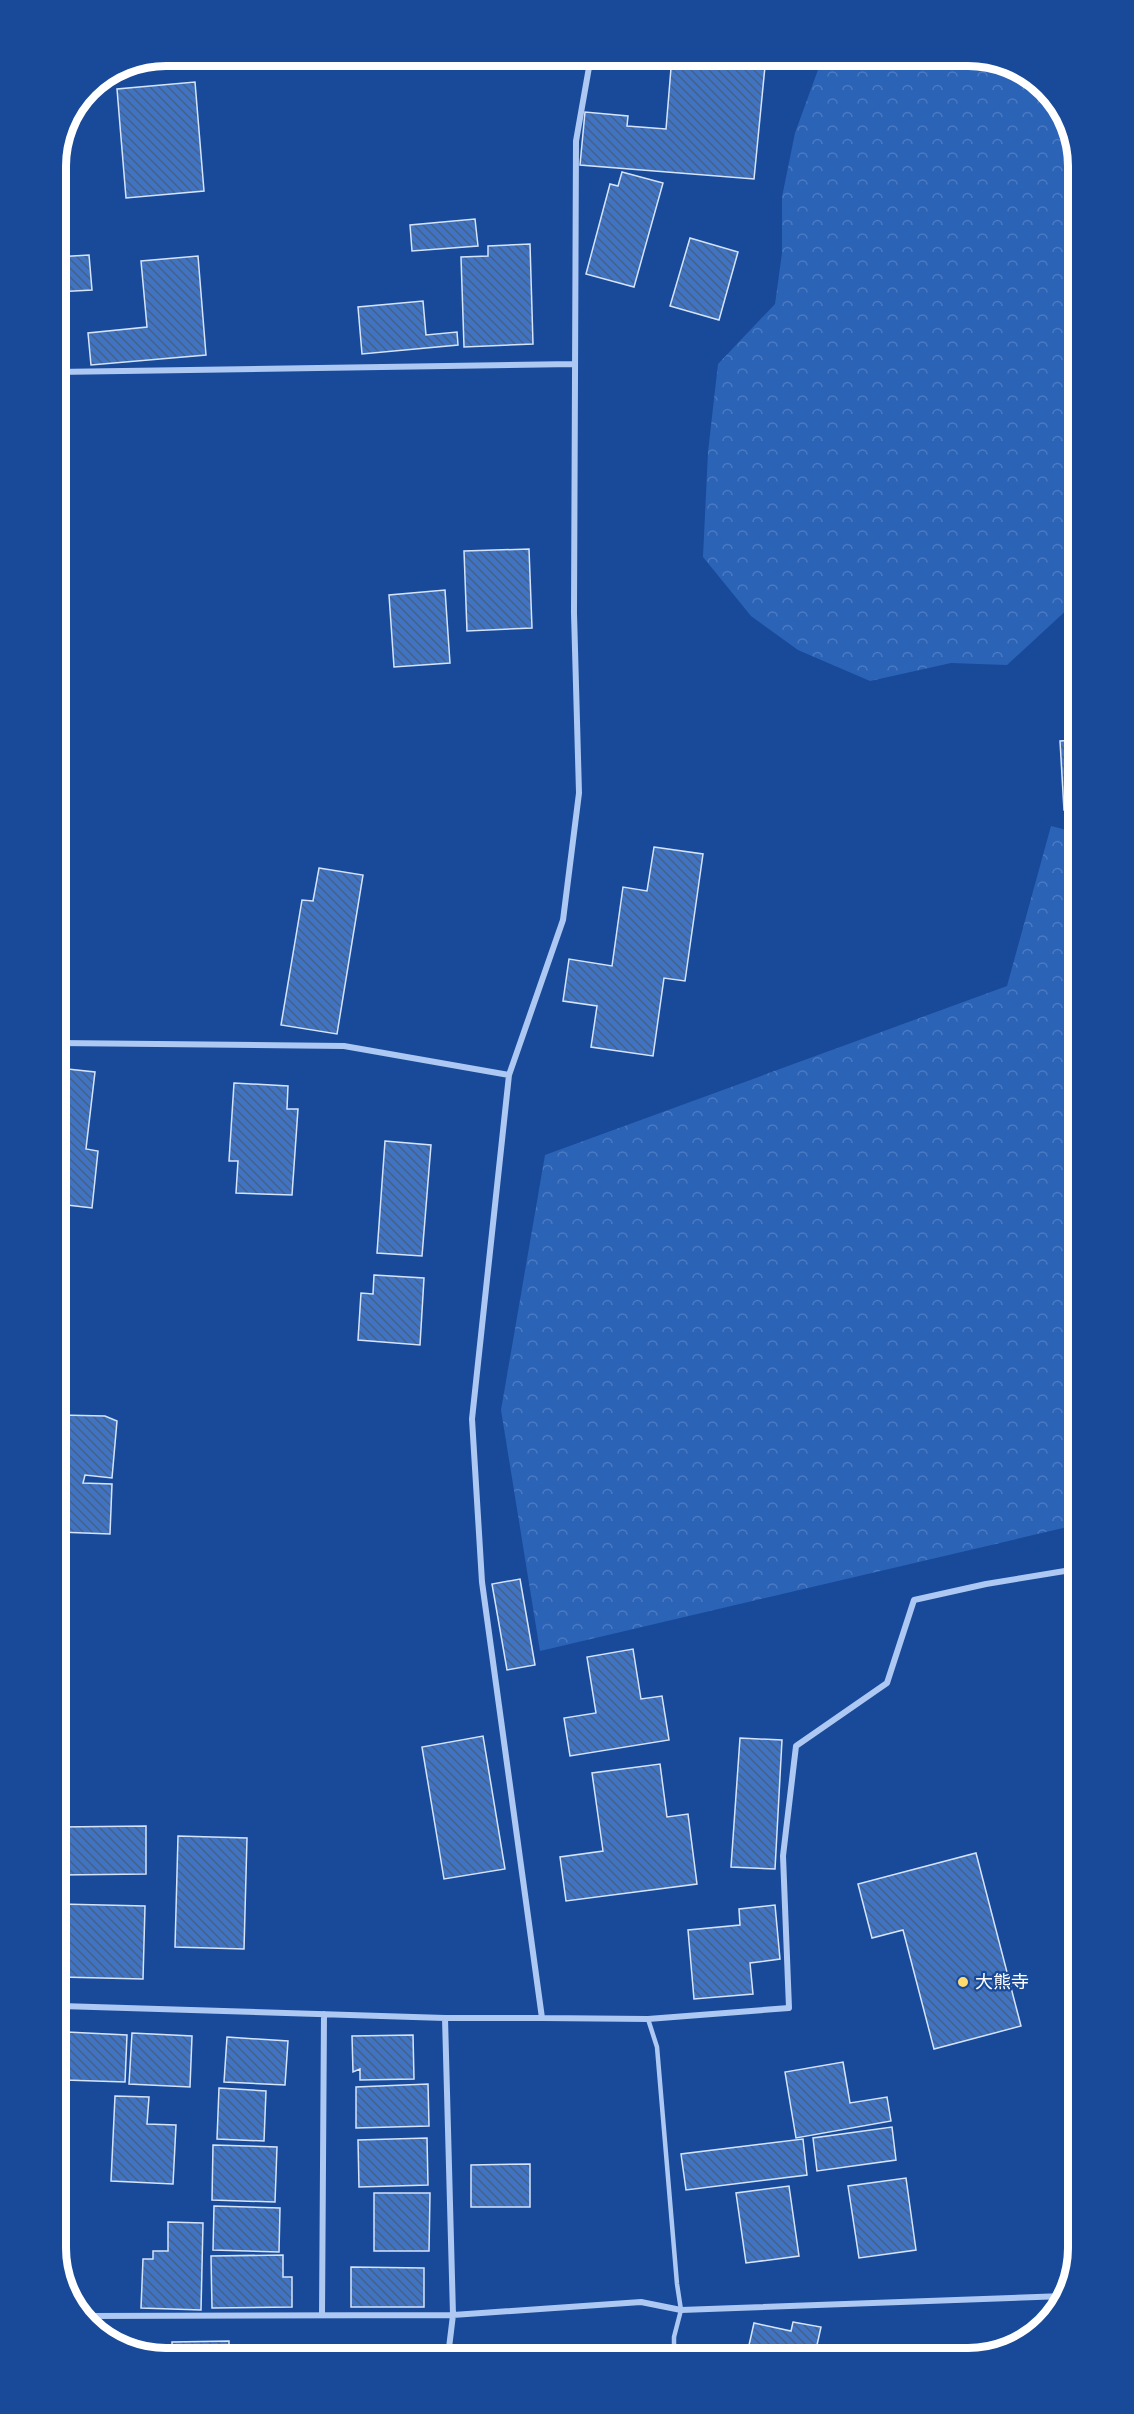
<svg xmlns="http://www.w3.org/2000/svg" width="1134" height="2414" font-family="Helvetica,'Noto Sans JP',sans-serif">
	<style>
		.forest { fill: url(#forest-crowns) }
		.building { fill: url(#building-back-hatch); stroke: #d4e4fc; stroke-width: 1.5 }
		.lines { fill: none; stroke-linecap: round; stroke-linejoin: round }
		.lane { stroke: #adc8f2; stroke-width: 4.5 }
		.street { stroke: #adc8f2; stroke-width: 6 }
		.poi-dot { fill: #ffdc6d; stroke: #184a99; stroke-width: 2 }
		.labels { text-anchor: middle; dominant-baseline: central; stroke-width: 4.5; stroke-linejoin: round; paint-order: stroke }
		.poi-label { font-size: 18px; fill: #fff; stroke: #184a99; text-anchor: start }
		.rim { fill: none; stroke: #fff; stroke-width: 8 }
	</style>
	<defs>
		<pattern id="forest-crowns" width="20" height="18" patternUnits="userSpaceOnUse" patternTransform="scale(1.5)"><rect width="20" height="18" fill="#2b63b7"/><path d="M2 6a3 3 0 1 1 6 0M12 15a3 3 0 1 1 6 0" fill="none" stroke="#4b7ac2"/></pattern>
		<pattern id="building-back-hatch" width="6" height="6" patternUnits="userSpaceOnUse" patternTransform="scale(1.5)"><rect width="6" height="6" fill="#4073c1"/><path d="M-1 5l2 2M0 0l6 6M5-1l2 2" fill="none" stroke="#466086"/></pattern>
	</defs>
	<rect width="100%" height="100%" fill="#184a99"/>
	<path class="forest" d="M823,56H975L1035,79L1073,130L1074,606H1071L1007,665L951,663L870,681L798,650L751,616L703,557L708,452L718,364L775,304L782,253V197L795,133Z
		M1051,826L1074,832L1076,1525L540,1651L501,1410L545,1155L1007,986Z"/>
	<path class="building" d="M672,56H766L754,179L580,165L585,112L628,116L627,126L666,129Z
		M195,82L204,191L126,198L117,89Z
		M622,172L663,183L634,287L586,274L610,184L618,186Z
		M475,219L478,246L412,251L410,225Z
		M690,238L738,252L719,320L670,306Z
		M530,244L533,344L464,347L461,257L488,256V246Z
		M89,255L92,290L56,292V257Z
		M198,256L206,355L91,365L88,333L147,327L141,261Z
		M423,301L426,335L457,332L458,345L362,354L358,307Z
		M529,549L532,628L467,631L464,551Z
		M445,590L450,663L394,667L389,595Z
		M1074,740V810H1064L1060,741Z
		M654,847L703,854L685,981L664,978L653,1056L591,1047L597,1006L563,1001L569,959L612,966L623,887L647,891Z
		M319,868L363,875L337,1034L281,1025L302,900L313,901Z
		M58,1068L95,1072L86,1149L98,1151L92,1208L59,1204Z
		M234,1083L288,1086L287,1109H298L292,1195L236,1193L238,1161H229Z
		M385,1141L431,1145L422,1256L377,1253Z
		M374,1275L424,1278L420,1345L358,1340L361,1293L373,1294Z
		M59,1415L105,1416L117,1421L112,1478L85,1475L83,1483L112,1484L110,1534L59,1532Z
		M520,1579L535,1665L507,1670L492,1584Z
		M633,1649L641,1699L662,1696L669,1740L570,1756L564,1718L596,1713L587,1657Z
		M483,1736L505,1869L444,1879L422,1747Z
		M740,1738L782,1740L775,1869L731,1867Z
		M660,1764L667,1817L688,1814L697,1884L566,1901L560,1857L603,1851L592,1773Z
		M146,1826V1874L60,1875V1827Z
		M178,1836L247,1838L244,1949L175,1947Z
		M976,1853L1021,2026L934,2049L903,1930L872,1938L858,1884Z
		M60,1904L145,1906L143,1979L61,1977Z
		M775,1905L780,1959L750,1963L753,1994L694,1999L688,1930L740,1925L739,1909Z
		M67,2032L127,2035L125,2082L65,2080Z
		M132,2033L192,2036L190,2087L129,2084Z
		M413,2035L414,2079L360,2080V2069L353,2072L352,2036Z
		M227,2037L288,2041L285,2085L224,2082Z
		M843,2062L850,2103L887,2097L891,2121L796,2138L785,2072Z
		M428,2084L429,2126L356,2128V2087Z
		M219,2088L266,2091L264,2141L217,2139Z
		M115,2096L149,2097L147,2124L176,2125L173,2184L111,2181Z
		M892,2127L896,2160L817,2171L813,2138Z
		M427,2138L428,2185L359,2187L358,2140Z
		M803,2139L807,2175L686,2190L681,2154Z
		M213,2145L277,2147L275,2202L212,2200Z
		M530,2164V2207H471V2165Z
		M906,2178L916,2250L859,2258L848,2186Z
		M789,2186L799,2256L746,2263L736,2193Z
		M374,2193H430L429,2251H374Z
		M214,2206L280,2208L279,2252L213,2250Z
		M168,2222L203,2223L201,2310L141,2308L143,2259H153V2251H168Z
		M283,2255V2277H292V2307L212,2308L211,2256Z
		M351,2267L424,2268V2307H351Z
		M793,2322L821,2327L815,2354H747L754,2323L791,2331Z
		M229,2341V2358H172V2342Z"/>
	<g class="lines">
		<path class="lane" d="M648,2019L657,2047L677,2284L681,2310L674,2337V2355"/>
		<path class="street" d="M56,372L574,364
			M58,1043L344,1046L509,1075
			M61,2006L445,2018H542L482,1582L472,1419L509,1075L563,920L579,793L574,613L576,141L591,56
			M445,2018L453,2315L448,2356
			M542,2018L648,2019L789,2008L783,1856L796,1746L887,1683L914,1600L986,1584L1077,1569
			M322,2315L324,2014
			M85,2316L453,2315L641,2302L681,2310L1064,2296"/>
	</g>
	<circle class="poi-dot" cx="963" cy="1982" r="6"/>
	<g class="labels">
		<g class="poi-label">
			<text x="975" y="1982">大熊寺</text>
		</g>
	</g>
	<path d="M0 0H1134V2414H0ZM166 66H968A100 100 0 0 1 1068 166V2248A100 100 0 0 1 968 2348H166A100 100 0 0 1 66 2248V166A100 100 0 0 1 166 66Z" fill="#184a99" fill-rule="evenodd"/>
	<path class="rim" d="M166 66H968A100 100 0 0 1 1068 166V2248A100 100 0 0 1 968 2348H166A100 100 0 0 1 66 2248V166A100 100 0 0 1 166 66Z"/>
</svg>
